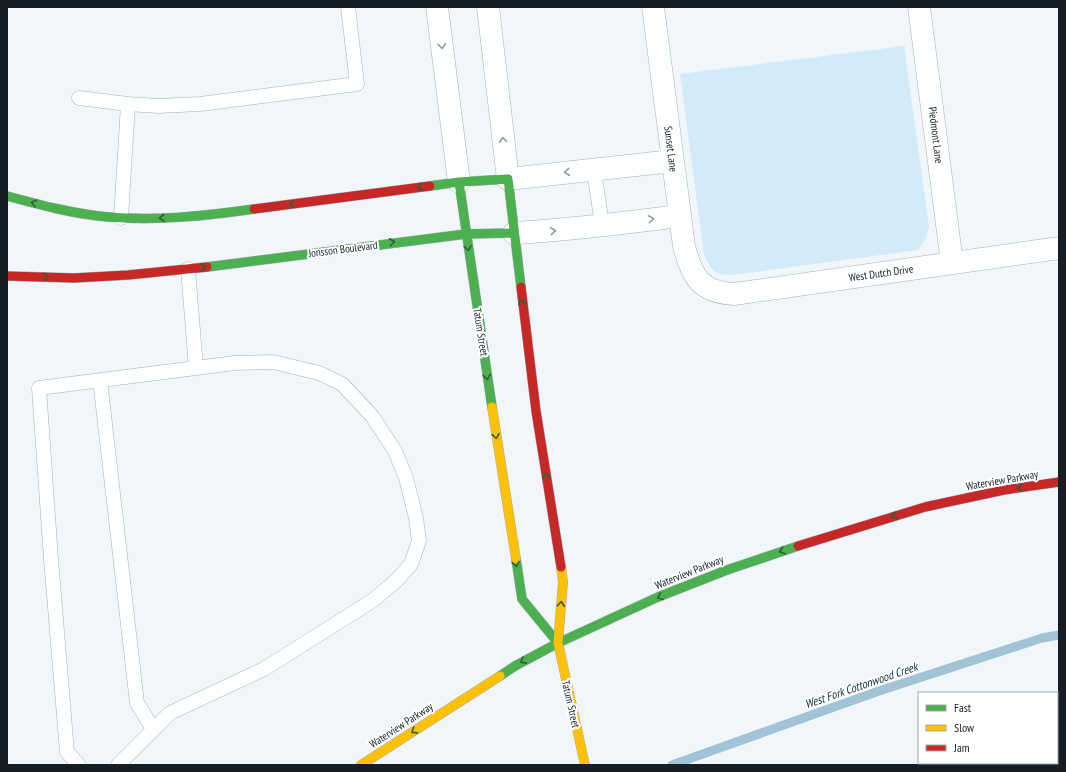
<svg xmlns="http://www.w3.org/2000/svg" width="1066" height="772" font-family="'PT Sans Narrow',sans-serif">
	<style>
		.green { fill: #d3eaf8 }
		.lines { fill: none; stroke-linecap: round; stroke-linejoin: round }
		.stream { stroke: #a2c2d6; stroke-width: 9 }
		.lane-casing { stroke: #a8afb4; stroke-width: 15 }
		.street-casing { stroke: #a8afb4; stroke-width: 23 }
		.fast-casing { stroke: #a8afb4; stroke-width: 10 }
		.slow-casing { stroke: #a8afb4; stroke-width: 10 }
		.jam-casing { stroke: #a8afb4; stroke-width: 10 }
		.lane { stroke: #fdfefe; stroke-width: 14 }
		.street { stroke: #fdfefe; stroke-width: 22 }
		.fast { stroke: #4caf50; stroke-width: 9 }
		.slow { stroke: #ffc107; stroke-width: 9 }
		.jam { stroke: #c62828; stroke-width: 9 }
		.oneway { stroke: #94999c }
		.oneway2 { stroke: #2d5f38 }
		.labels { text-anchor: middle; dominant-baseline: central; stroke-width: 4; stroke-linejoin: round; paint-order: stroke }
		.street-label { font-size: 11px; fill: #141e24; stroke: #fff }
		.water-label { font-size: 12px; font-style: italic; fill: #0c3145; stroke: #fff }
	</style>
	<rect width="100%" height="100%" fill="#f0f6fa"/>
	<path class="green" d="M904,46L929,227L925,240L918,250L732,275C713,275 712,270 704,255L680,74Z"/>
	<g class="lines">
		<path class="stream" d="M672,765L879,691L1042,638L1059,635"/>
		<defs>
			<path id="lane" d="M79,98L128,104L158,106L200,104L357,84L348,7
				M594,170L602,225
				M121,218L128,104
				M188,269L196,368
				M100,380L137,703L153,729
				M79,765L67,752L51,559L39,388L235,363L273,362L319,373L342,384L372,416L395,451L406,478L416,518L419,541L411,564L396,581L372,601L264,669L170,713L118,765"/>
			<path id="street" d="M437,7L459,182
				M488,7L508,179L673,161
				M653,7L684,246C692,277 700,292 734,294L1059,248
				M919,7L952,263
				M514,233C570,230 625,223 679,216"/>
			<path id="fast" d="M459,182L492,407
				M430,186L459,182L508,179L521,287
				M7,196C40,205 74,214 108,217C157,221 205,216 254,209
				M207,267L466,234L514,233
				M516,559L522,599L558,643
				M500,676L515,666L558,643L658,597L727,570L798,546"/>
			<path id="slow" d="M492,407L516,559
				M561,567L563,582L558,643L585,765
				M361,765L500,676"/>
			<path id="jam" d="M254,209L430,186
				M7,276L74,278L128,275L207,267
				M521,287L536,411L561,567
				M798,546L925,507L1004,490L1059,482"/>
		</defs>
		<use href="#lane" class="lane-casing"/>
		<use href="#street" class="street-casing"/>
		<use href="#fast" class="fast-casing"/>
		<use href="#slow" class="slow-casing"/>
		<use href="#jam" class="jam-casing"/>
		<use href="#lane" class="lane"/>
		<use href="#street" class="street"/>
		<use href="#fast" class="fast"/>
		<use href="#slow" class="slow"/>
		<use href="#jam" class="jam"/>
	</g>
	<defs><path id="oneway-chevron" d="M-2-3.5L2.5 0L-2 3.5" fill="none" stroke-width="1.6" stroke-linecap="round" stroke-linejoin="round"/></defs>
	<g class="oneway">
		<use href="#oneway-chevron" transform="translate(442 46) rotate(83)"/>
		<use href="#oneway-chevron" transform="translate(503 140) rotate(-97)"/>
		<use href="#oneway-chevron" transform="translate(567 172) rotate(174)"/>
		<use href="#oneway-chevron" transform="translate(651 219) rotate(-8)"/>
		<use href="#oneway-chevron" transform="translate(553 231) rotate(-6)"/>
	</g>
	<g class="oneway2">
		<use href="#oneway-chevron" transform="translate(420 187) rotate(172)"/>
		<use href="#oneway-chevron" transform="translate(34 203) rotate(-166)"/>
		<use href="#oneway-chevron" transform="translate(292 204) rotate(172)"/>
		<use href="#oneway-chevron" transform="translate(162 218) rotate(178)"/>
		<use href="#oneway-chevron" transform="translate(392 242) rotate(-7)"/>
		<use href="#oneway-chevron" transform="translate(468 248) rotate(81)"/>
		<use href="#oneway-chevron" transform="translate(203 267) rotate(-7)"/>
		<use href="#oneway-chevron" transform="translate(46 277) rotate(2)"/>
		<use href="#oneway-chevron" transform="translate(522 302) rotate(-96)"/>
		<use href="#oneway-chevron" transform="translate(487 377) rotate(81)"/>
		<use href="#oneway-chevron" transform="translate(496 436) rotate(81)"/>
		<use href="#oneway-chevron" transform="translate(546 476) rotate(-99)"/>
		<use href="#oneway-chevron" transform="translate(1020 488) rotate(171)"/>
		<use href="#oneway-chevron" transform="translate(894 516) rotate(164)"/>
		<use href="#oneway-chevron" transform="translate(782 551) rotate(161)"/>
		<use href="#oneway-chevron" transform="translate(516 564) rotate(81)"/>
		<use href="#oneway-chevron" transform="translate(660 597) rotate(157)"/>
		<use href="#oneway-chevron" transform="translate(561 604) rotate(-85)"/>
		<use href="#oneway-chevron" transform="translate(523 661) rotate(152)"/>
		<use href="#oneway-chevron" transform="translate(414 731) rotate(147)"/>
	</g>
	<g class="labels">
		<g class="street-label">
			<text transform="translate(936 135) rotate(83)">Piedmont Lane</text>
			<text transform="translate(671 149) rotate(83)">Sunset Lane</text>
			<text transform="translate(343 249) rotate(-7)">Jonsson Boulevard</text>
			<text transform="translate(881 273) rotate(-8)">West Dutch Drive</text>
			<text transform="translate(481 332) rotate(81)">Tatum Street</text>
			<text transform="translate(1002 480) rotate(-10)">Waterview Parkway</text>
			<text transform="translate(689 572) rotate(-22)">Waterview Parkway</text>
			<text transform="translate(571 704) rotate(77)">Tatum Street</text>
			<text transform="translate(401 725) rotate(-33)">Waterview Parkway</text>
		</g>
		<g class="water-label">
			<text transform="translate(861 685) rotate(-19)">West Fork Cottonwood Creek</text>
		</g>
	</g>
	<rect width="1066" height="772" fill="none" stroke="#141e24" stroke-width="16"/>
	<rect x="918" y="692" width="140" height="72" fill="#ffffff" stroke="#a1a5a7"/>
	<rect x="926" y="705" width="20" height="6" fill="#4caf50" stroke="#a1a5a7"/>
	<text x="954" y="712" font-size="12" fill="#141e24">Fast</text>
	<rect x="926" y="725" width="20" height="6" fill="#ffc107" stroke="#a1a5a7"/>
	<text x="954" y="732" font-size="12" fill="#141e24">Slow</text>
	<rect x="926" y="745" width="20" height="6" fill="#c62828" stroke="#a1a5a7"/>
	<text x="954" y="752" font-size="12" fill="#141e24">Jam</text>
</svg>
